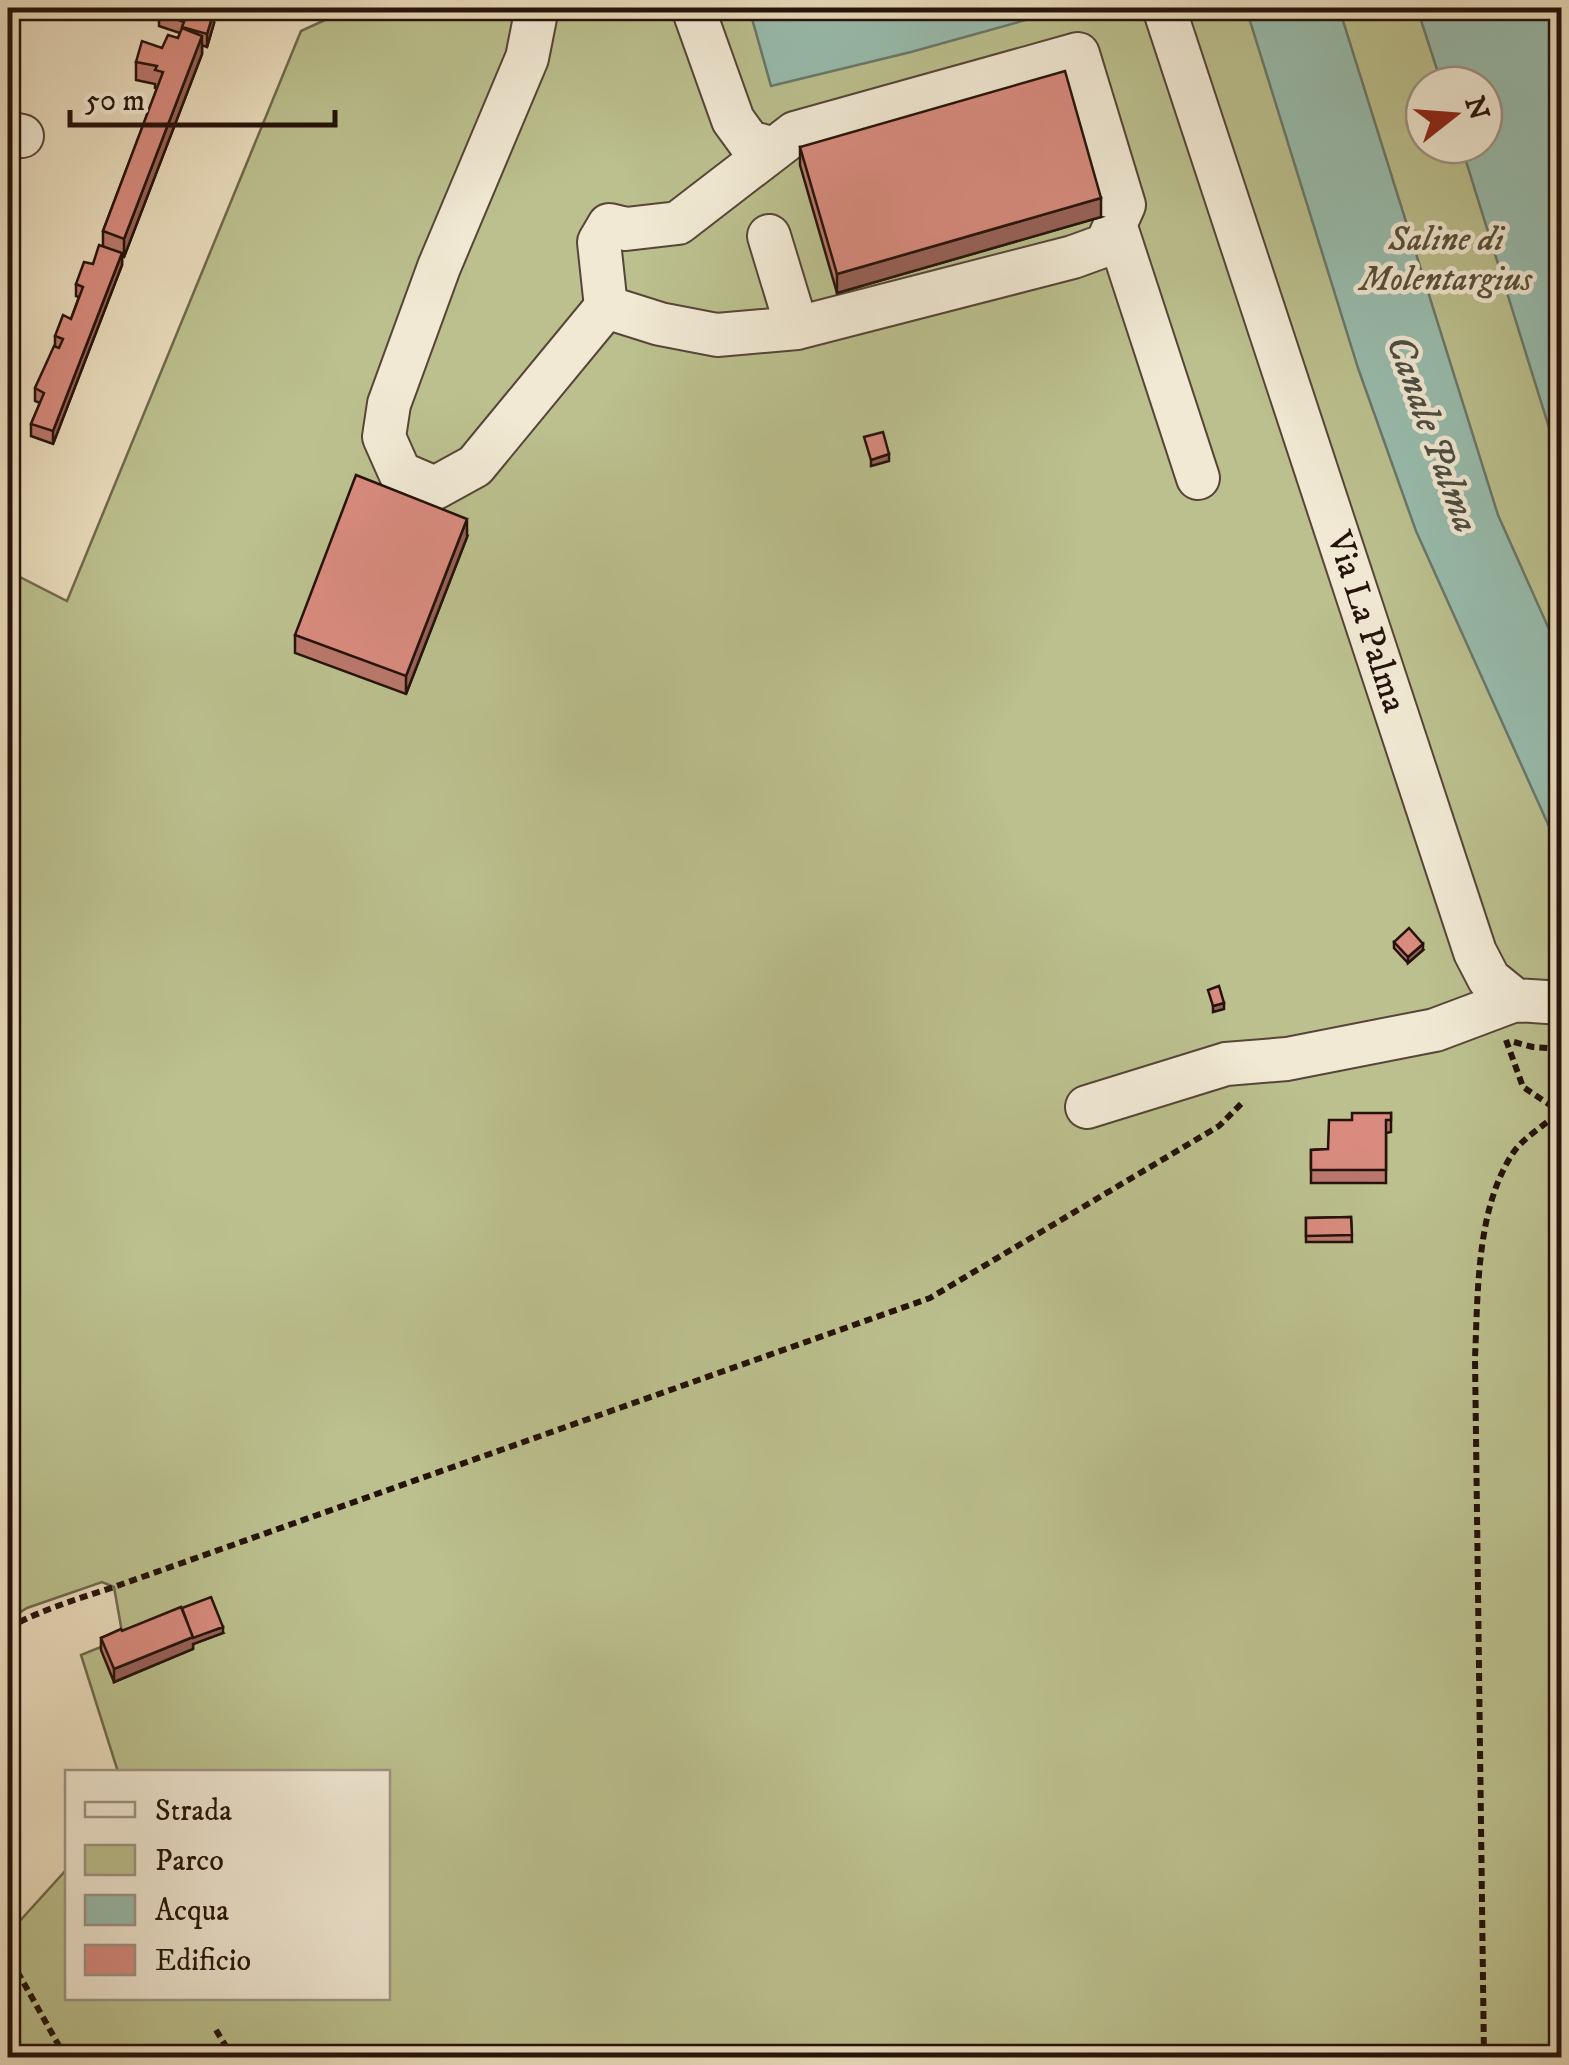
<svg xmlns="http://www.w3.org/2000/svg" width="1569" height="2065" font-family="'IM FELL DW Pica',serif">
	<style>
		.green { fill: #bbc08e; stroke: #70694c; stroke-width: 2.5; fill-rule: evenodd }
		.water { fill: #98bcad; stroke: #6a786c; stroke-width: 2.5 }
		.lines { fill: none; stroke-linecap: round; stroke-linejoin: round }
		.minor-casing { stroke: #564538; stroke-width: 46 }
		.path { stroke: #25120b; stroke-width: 6; stroke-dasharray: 8 5; stroke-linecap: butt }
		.minor { stroke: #f1e9d4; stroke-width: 42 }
		.wall { fill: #ba786c; stroke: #25120b; stroke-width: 2.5 }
		.shaded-wall { fill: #976158; stroke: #25120b; stroke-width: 2.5 }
		.building { fill: #d88b7e; stroke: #25120b; stroke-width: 2.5 }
		.labels { text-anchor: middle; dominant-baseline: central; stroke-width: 9; stroke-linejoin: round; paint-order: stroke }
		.park-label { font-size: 35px; font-style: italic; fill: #5a4f39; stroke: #f1e9d4 }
		.street-label { font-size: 35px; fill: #25120b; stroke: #f1e9d4 }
		.water-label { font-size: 38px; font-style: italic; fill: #4d4e44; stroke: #f1e9d4 }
	</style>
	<rect width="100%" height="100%" fill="#eaddbd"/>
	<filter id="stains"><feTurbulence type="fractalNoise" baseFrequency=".002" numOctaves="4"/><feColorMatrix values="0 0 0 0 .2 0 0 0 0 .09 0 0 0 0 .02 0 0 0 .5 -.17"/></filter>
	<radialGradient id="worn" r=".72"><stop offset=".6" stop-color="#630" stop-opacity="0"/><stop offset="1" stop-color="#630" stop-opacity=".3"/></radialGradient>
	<path class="green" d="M351,8H1561V2057H8V1934L67,1869L68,1998H388V1772H118L81,1655L123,1638L114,1587L102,1582L27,1608L8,1620V571L67,601L301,31ZM1424,85H1484V145H1424Z"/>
	<path class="water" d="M749,8H1030L1033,18L911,52L771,86Z
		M1246,8H1339L1498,515L1561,656V853L1416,531L1358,368Z
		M1417,8H1561V466L1461,145H1484V85H1442Z"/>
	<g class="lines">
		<defs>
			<path id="minor" d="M537,8L527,58L439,267L389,404L384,437L400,473L435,488L475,466L606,307L599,242L609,225L626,229L678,223L795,133L1078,54L1124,205L1106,245L1073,257L797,328L769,236
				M693,8L733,120L749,142L774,149
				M1164,8L1475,952L1489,979L1515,1000
				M8,133L22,136
				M1115,224L1198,478
				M606,307L660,324L717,335L797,328
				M1087,1107L1226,1064L1287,1059L1435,1030L1515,1000L1562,1003"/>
		</defs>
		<use href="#minor" class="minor-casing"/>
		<path class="path" d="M1506,1040L1523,1087L1562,1113
			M1514,1042L1533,1047L1562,1049
			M8,1628C41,1610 77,1599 114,1587L930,1298L1219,1126L1243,1102
			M8,1975L16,1969L63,2053L68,2058
			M216,2030L233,2058
			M1484,2058L1475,1358C1478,1293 1476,1209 1513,1153C1522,1139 1547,1123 1560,1112"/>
		<use href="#minor" class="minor"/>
	</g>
	<path class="wall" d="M159,13L214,23L207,47L202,45V54L124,257L122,256V265L53,444L31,436V424L40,403L35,401V388L55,347V336L71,319L79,297L76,296V284L93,264L103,246V231L157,89L155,88V84L136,80V62L178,38L180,33L159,26Z
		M800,147L1101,217L837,293L800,165Z
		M467,537L406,694L295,653V635Z
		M1394,942L1423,950L1408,963L1394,948Z
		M1391,1113V1132L1386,1133V1183H1311V1150L1328,1149L1352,1120Z
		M1351,1217L1352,1242H1306V1218Z
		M182,1610L223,1633L193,1644V1649L114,1682L101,1650V1638Z"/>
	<path class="shaded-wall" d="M214,11V23L207,47V34Z
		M202,36V54L124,257V239Z
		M1101,198V217L837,293V274Z
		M122,253V265L53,444V431Z
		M889,454V461L871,466V460Z
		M467,519V537L406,694V676Z
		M1423,944V950L1408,963V957Z
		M1224,1003V1009L1213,1012V1006Z
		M223,1627V1633L193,1644V1649L114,1682V1669L193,1637Z"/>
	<path class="building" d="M160,8H203L214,11L207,34L182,27L184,22L159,13Z
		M182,28L202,36L124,239L103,231L163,72L155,70L157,66L136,62L142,41L162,48L168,35L178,38Z
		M1065,71L1101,198L837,274L800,147Z
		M99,245L122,253L53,431L31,424L44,393L35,388L54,346L59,348L63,339L55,336L63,315L71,319L83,287L76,284L84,262L93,264Z
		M883,432L889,454L871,460L864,437Z
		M356,475L467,519L406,676L295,635Z
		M1409,928L1423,944L1408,957L1394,942Z
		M1219,986L1224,1003L1213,1006L1208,990Z
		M1352,1113H1391V1120H1386V1170H1311V1150L1328,1149L1329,1120H1352Z
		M1351,1217L1352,1235L1306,1236V1218Z
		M211,1597L223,1627L193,1638L182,1608Z
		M181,1607L193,1637L114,1669L101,1638L121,1629L122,1631Z"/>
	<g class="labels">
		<g class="park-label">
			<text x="1446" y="240">Saline di<tspan x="1446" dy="40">Molentargius</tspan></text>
		</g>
		<g class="street-label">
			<text transform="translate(1366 622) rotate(72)">Via La Palma</text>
		</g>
		<g class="water-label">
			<text transform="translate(1432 434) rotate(70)">Canale Palma</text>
		</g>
	</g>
	<rect width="1569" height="2065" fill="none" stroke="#eaddbd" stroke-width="40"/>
	<rect x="10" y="10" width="1549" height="2045" fill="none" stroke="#25120b" stroke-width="5"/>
	<rect x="20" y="20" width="1529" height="2025" fill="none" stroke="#25120b" stroke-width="2.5"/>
	<rect x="65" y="1770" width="325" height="230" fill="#f1e9d4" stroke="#9f9384" stroke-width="2.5"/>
	<rect x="85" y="1802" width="50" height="15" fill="#f1e9d4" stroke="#9f9384" stroke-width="2.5"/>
	<text x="155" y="1820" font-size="30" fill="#25120b">Strada</text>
	<rect x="85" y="1845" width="50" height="30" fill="#bbc08e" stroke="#9f9384" stroke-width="2.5"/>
	<text x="155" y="1870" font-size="30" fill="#25120b">Parco</text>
	<rect x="85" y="1895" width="50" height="30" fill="#98bcad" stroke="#9f9384" stroke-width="2.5"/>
	<text x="155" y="1920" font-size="30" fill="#25120b">Acqua</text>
	<rect x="85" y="1945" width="50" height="30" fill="#d88b7e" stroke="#9f9384" stroke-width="2.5"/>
	<text x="155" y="1970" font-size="30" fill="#25120b">Edificio</text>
	<g transform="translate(1454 115) rotate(73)"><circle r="48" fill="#f1e9d4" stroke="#9f9384" stroke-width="2.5"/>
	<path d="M0-8L18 38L0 25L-18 38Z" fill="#8f2418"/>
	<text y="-15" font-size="28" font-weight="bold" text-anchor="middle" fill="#25120b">N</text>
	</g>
	<path d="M70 110v15h265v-15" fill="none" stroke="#25120b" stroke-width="5"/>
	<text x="85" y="110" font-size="30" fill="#25120b" stroke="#f1e9d4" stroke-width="8" paint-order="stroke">50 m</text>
	<rect width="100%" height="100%" filter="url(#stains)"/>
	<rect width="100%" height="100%" fill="url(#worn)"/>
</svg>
